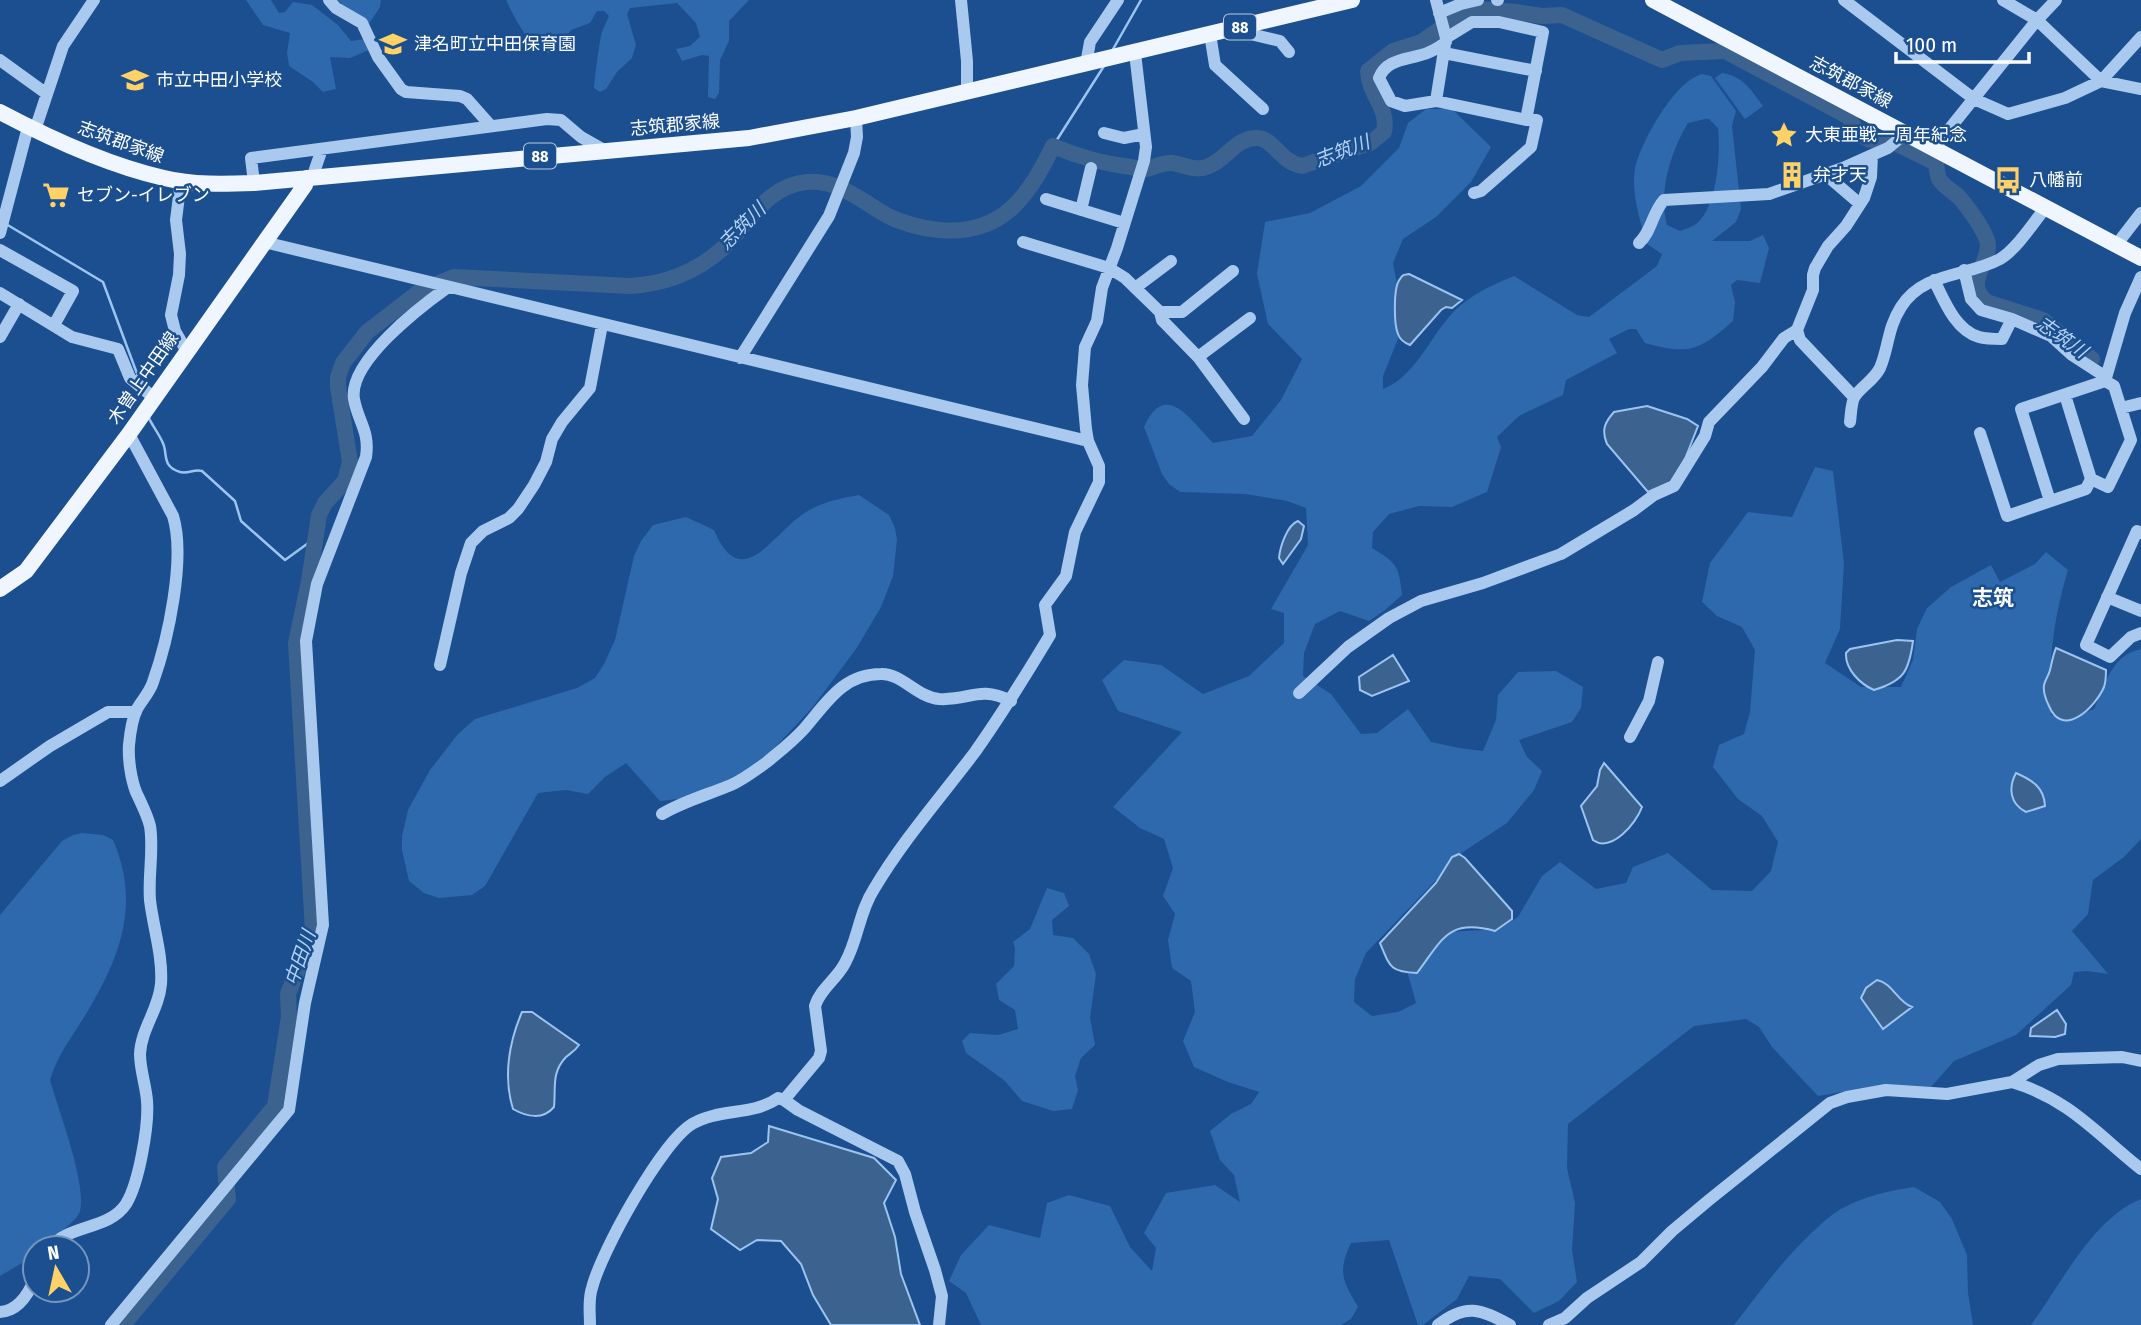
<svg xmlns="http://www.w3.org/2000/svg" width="2141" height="1325" font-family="'Fira Sans Condensed','Noto Sans JP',sans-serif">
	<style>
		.green { fill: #2e69ad; fill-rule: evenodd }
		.water { fill: #3c6290; stroke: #9cc4f0; stroke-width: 2 }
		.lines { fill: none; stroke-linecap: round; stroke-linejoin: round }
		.stream { stroke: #9cc4f0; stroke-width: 2.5 }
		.river { stroke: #3c6290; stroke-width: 16 }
		.minor { stroke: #a9c9ee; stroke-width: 12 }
		.major { stroke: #f0f6ff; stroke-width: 16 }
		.labels { text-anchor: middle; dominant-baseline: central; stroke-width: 5; stroke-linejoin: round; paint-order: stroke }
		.shield { fill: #1b4f8f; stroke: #bbcadd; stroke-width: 2 }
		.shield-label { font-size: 16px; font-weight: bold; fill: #fff }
		.poi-label { font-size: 18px; fill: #fff; stroke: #1b4f8f; text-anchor: start }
		.street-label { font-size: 18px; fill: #fff; stroke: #1b4f8f }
		.water-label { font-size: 19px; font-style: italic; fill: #b5d3f5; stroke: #1b4f8f }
		.quarter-label { font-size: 21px; font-weight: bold; fill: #fff; stroke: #1b4f8f }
	</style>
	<rect width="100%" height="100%" fill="#1b4f8f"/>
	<path class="green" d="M246,0H271L279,13L285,12L293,2L312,5L338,25L351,41L365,39L369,50L350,58L330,57L336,89L323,92L313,82L289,66L287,53L290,33L263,25Z
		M338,0H381L380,7L369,24L345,9Z
		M506,0H749L729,21V41L720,60L719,93L715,99L708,97L709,56L702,55L682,61L676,49L690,46L700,37L696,23L677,3L630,8L627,14L636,45L632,58L617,72L606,89L600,92L594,88C594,84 600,36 602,32C604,26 607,21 609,16L604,11H597L590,23L571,30L555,53C534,58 514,17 506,0Z
		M1722,73C1743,76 1752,91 1763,106L1745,119L1715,78Z
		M1702,74L1711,76L1736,111L1732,126L1741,209L1736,222L1712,241H1750L1763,235L1769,248L1760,283L1737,280L1731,285L1735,302L1733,321C1699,351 1689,355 1645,343L1636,329H1629L1609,339L1617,353L1566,380L1563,395L1519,416L1497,437L1501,447L1487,492L1452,507L1419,506L1389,514L1373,532L1372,548C1397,563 1399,566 1402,595L1385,610L1369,621L1340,611L1315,624L1304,653L1303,676L1331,694L1361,734L1377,733L1408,709L1431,742L1459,748L1483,751L1496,720L1498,695L1518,672L1556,671L1583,687L1581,708L1572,722L1519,740L1527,757L1542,771L1534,790L1507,823L1463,852L1366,953L1355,979L1354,1002L1372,1016L1398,1012L1416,1003L1407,971L1424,953L1450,932L1499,929L1518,917L1542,876L1560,862L1596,889L1626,883L1633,867L1668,853L1712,890L1752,891L1771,871L1778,842L1762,816L1738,799L1713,767L1719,745L1744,734L1750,712L1755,650L1742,627L1717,616L1702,602L1710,563L1748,512L1792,517L1815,467L1833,471L1844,563L1840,629L1825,663L1861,687H1901L1913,660L1917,629L1927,608L1951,587L1991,565L2000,582L2035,564L2046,552L2068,570C2053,620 2048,663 2051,715L2067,719L2094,709C2105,685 2111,655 2141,649V839L2124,857L2093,880L2088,914L2072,931L2108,974L2087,971L2074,972L2071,985L2016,1035L1954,1061L1931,1087L1883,1085L1818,1096L1772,1047L1759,1027L1746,1019L1694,1026L1568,1124L1567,1168L1575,1203L1572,1250L1577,1282L1559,1301L1534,1313L1500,1279L1469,1276L1457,1299L1423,1325H1418L1389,1240L1351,1243C1337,1273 1343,1281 1358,1307L1351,1319L1341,1325H981L966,1293L949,1281L961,1255L989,1225L1040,1238L1047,1203L1069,1195L1110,1206L1130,1247L1152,1271L1156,1248L1144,1233L1166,1193L1215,1185L1240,1202L1234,1175L1220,1160L1210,1131L1231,1114L1251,1104L1259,1092L1228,1082L1194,1067L1183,1041L1195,1012L1191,981L1172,968L1168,940L1175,914L1163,896L1173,868L1164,839L1140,828L1113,807L1182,732L1118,711L1102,680L1124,660L1161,665L1203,694L1249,676L1284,643V613L1271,609L1308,545L1306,508L1287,501L1246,494L1180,492L1169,484L1162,474L1144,427C1165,379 1191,420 1213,443L1252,436L1281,400L1302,359L1268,324L1257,274L1265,222L1310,213L1361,186L1399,148L1408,123L1426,109H1452L1491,147L1471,182L1436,217L1403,239L1393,263L1400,301L1398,339L1383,376V389C1414,377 1428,341 1449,317C1467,296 1490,286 1514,276L1577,315L1589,317L1657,266L1662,254L1647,244C1640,222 1631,192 1635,169C1641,141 1675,81 1702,74ZM1705,119H1709L1718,128C1721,152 1717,209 1696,224C1692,227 1685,229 1680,231L1667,225C1658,192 1671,151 1688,123Z
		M859,495L889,515L895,528L897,540L893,576L881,607L856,649L812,708L750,774L696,797L660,801L626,763L605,777L588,794L566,790L538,793L485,886L472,895L439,898L424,893L409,881L402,850V836L408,810L430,770L458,734L475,719L577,688L595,678L604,664L615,640L634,556L641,541L653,525L686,517L714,530C741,594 771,536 803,514C821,502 838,499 859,495Z
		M82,833L103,835L113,840C141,904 120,958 86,1014C73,1036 57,1055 50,1080C58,1109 87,1184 80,1211C77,1222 51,1238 42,1248H35V1255L32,1257L0,1276V915L62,841L73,835Z
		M1047,888L1064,893L1069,906L1052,920L1053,935L1073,938L1089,954L1096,974L1090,1018L1095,1045L1081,1058L1075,1076L1078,1090L1072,1109L1053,1111L1022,1101L1004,1080L966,1053L962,1041L970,1033L998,1035L1018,1029L1015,1010L999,1000L996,984L1014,966L1015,948L1013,942L1030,929Z
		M1914,1187L1940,1202L1952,1219L1967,1255L1968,1293L1973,1325H1734C1764,1286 1793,1246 1832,1215C1855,1198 1887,1191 1914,1187Z
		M2141,1199V1325H2031C2061,1284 2093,1218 2141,1199Z"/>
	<path class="water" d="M1409,274L1462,300L1452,308L1446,307L1441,310L1410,345C1405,343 1400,340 1398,334C1394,325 1393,287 1400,279C1403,274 1404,275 1409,274Z
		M1647,406L1687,419L1698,426L1685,459L1671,482L1648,492L1607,444C1601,430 1605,422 1614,412Z
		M1298,521L1304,526L1301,539L1283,564L1279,558C1280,547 1287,525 1298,521Z
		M1897,640L1913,641C1909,671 1904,681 1874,690C1860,684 1845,669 1846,653L1850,649Z
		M2056,648L2106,670C2106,676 2106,681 2104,687C2096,706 2063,740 2049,706C2046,700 2043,691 2044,685C2045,680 2049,675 2050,670C2052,662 2053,655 2056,648Z
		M1393,655L1409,681L1372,696L1360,690L1359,677Z
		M1604,763L1642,807C1636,824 1611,853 1593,840L1581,806L1597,786L1600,770Z
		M2016,773C2032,780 2044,787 2045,806L2026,812C2010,804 2008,788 2016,773Z
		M1459,854L1465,858L1512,911V919L1495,931C1448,918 1442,940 1417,973C1390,972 1390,967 1380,943L1436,883L1452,857Z
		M1877,980C1893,983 1897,1002 1912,1007L1883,1029L1861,998L1866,988Z
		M2057,1010L2066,1024L2065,1034L2055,1037L2030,1036L2031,1028Z
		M522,1012H532L579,1045C575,1051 571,1053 566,1057C551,1073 556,1087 554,1107C543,1120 527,1117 513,1109C503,1077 509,1042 522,1012Z
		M769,1126L874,1158L896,1180L884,1203L895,1237L901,1274L920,1325H831L813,1295L801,1264L781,1241L757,1240L740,1250L711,1229L718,1199L712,1178L721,1157L751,1153L768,1142Z"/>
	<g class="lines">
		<path class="stream" d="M1112,51L1141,0
			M1053,146L1104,66
			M6,224L103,282L139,379
			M148,416C152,426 161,436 164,446C167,456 163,467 180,472C188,474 194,469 202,471L235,501L241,521L285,560L318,536"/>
		<path class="river" d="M123,1325L228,1199L225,1167L275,1106L289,1017L288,994L313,931L296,643L309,581L319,515L325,503L345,481L350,462L338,387V377L343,363L367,332L420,291L454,277L630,286C665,284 695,273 722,249C748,225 767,185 807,182C839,179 862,202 888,216C904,224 921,228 939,230C1001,236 1029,197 1053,146C1079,157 1103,164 1131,167C1135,168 1142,170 1147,169C1156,167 1162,162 1172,163C1185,165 1196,172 1209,166C1228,158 1236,137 1258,138C1274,139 1280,162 1302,166L1370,143L1384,132C1389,107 1369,96 1368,71L1393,51L1421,42L1460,15L1470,10L1478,9L1516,12L1542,16L1562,15L1662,60L1680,53L1725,51L1849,117C1856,135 1867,144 1887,139L1936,163C1937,168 1937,175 1939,179C1944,187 1954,192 1960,198C1969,209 1982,227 1987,240C1994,260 1961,283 1987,302L2043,320L2092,359"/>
		<path class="minor" d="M329,0L336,8L362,23L378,57L401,89L406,92L460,96L467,99L490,125
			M961,0L967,61V92
			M1497,0H1498
			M1844,0L1974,99L2008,114L2065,98L2101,81L2141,37
			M2003,0L2037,20L2101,81L2141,89
			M1439,13L1461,4L1478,0
			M1242,26L1246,33L1280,41L1289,52
			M1210,34L1215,65L1263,109
			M1446,42C1438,48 1430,53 1421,55C1404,60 1386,60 1379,78L1391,101L1405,106L1436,101L1526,120L1543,32L1499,22H1472L1446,38
			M1444,53L1536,71
			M0,60L47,94
			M1086,64L1090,42L1118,0
			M1436,101L1446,38L1436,0
			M35,130L63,46L94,0
			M1104,133L1124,138L1144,134
			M1934,148L2037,20L2056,0
			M1872,155L1888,148L1906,133
			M1825,174L1860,204
			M312,178L322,149
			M181,180L176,220L180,254L179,275L171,315L175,331L186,350
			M254,183L251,158L547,119L561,120L581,137L604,150
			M1474,193L1481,191L1531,147L1537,120H1526
			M1046,199L1124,223
			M1081,210L1091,168
			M0,233L28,127
			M264,242L1088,441
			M1023,242L1109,268L1125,278L1160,312H1182L1233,271
			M2117,244L2141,213
			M0,250L73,291L54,325
			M1964,270L1971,299L1981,310L2012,319L2051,336L2072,355L2106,377
			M1934,280C1944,300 1955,330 1979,337C1986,339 1995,339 2002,339L2012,319
			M1135,288L1171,261
			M0,293L72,337L118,349L130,378L153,397
			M1160,312L1162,320L1198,357L1250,318
			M1797,330L1800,340L1854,397
			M0,337L19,304
			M1198,357L1244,419
			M740,358L829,216L854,153L857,137L856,118
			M2105,381L2125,313L2141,277
			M2121,408L2141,403
			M1850,422C1851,415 1851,402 1855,396C1862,386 1874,380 1880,368C1889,347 1887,329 1901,307C1924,271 1967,277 2000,259C2016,250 2034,222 2046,207
			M1980,433L2007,516L2086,489L2091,479L2065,395
			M2050,501L2021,409L2105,381L2114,386L2131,440L2108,487L2091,479
			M2141,533L2137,531L2086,645L2110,657L2131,637L2141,633
			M2107,597L2141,611
			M440,665L461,573L471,543L483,531L509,518L518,509L534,485L546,462L552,439L562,422L590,388L602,325
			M1299,693L1348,647L1389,618L1421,601L1483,583L1561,554L1634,510L1654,495L1674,486L1705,436L1709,422L1762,367L1784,338L1797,330L1813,290V275L1815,268L1828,246L1846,226L1864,198L1871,177L1872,155L1843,168L1769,194L1664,200C1652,213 1652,231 1639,243
			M1630,737L1649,701L1658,662
			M0,781L50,746L108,712H136
			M662,814C684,801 707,795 731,785C743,780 756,770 767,762C779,752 792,742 803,730C826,704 842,674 881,674C901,673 917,697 939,699C970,701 978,685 1011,701
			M2012,1082C2069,1099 2097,1134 2141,1169
			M784,1100L798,1110L898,1161L905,1174L915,1212L935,1270L942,1296L939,1325
			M50,1248C69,1224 109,1230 126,1204C139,1183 149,1125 147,1101C146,1086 140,1070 140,1054C141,1029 159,1009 161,984C163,956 153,927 150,900C148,876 154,850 150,826C147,814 141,803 136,792C131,779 128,759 129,745C130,734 132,719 137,709C142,700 150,692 153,682C168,640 186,558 173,516L129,434
			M0,1312C18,1311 29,1293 35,1278
			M111,1325L289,1110L305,1003L323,925L306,641L317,584L366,457C370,431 358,422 354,399C348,362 420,307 448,287
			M590,1325C590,1313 588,1299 592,1288C601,1252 661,1143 692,1124C719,1108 753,1116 778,1098L784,1100L819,1058L821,1051L815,1006C820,989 837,979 845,963C858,940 859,912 874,889C903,840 941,797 975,752C1002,714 1026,675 1050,635L1045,605L1066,576L1075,532L1099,482V466L1088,441L1086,429L1082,385L1085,347L1097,321L1102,288L1117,248L1144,161L1146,147L1135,53
			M1438,1325C1466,1303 1480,1309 1510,1325
			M1549,1325L1565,1318L1587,1298L1641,1262L1672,1231L1709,1200L1830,1103L1847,1097L1886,1090L1947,1094L2012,1082L2039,1065L2058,1059L2122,1057L2141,1061"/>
		<path class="major" d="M1653,0L2141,258
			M0,112C51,139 107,165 164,178C193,185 224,184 254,183L749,138L856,118L1352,0
			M0,589L26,571L129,434L305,185L306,178"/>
	</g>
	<defs>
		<symbol id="school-bare" viewBox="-9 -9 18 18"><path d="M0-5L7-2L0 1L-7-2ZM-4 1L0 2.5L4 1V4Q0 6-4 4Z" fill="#ffd166" stroke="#1b4f8f" stroke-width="2.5" paint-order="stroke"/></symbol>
		<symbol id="sight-bare" viewBox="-9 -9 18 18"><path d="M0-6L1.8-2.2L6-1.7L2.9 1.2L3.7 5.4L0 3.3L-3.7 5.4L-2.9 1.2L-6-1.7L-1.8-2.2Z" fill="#ffd166" stroke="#1b4f8f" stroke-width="2.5" paint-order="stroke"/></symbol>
		<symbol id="building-bare" viewBox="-9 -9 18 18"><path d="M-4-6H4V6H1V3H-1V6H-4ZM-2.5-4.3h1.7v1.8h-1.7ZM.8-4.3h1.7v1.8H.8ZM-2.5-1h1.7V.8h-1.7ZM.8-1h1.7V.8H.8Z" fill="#ffd166" stroke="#1b4f8f" stroke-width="2.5" paint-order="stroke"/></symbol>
		<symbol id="bus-bare" viewBox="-9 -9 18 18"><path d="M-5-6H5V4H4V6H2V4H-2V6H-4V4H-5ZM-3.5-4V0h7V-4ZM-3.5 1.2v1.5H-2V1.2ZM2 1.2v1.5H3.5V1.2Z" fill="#ffd166" stroke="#1b4f8f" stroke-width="2.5" paint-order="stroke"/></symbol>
		<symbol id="supermarket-bare" viewBox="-9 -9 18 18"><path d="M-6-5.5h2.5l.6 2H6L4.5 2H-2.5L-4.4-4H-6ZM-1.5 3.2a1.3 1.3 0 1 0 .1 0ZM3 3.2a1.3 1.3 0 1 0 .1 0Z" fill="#ffd166" stroke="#1b4f8f" stroke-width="2.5" paint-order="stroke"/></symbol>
	</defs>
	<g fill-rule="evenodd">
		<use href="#school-bare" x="374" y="25" width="38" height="38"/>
		<use href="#school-bare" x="116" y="61" width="38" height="38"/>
		<use href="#sight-bare" x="1765" y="116" width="38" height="38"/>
		<use href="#building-bare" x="1773" y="156" width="38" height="38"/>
		<use href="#bus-bare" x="1989" y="161" width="38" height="38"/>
		<use href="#supermarket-bare" x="37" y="176" width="38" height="38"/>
	</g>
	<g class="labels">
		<g class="shield">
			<rect x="1224" y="14.5" width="32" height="25" rx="5"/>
			<rect x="524" y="143.5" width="32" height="25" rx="5"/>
		</g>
		<g class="shield-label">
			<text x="1240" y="27">88</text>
			<text x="540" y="156">88</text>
		</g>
		<g class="poi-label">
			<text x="414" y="44">津名町立中田保育園</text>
			<text x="156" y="80">市立中田小学校</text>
			<text x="1805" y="135">大東亜戦一周年紀念</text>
			<text x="1813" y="175">弁才天</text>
			<text x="2029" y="180">八幡前</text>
			<text x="77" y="195">セブン-イレブン</text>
		</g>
		<g class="street-label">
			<text transform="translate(1851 82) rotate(28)">志筑郡家線</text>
			<text transform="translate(675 125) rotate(-5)">志筑郡家線</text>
			<text transform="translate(121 142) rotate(20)">志筑郡家線</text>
			<text transform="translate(143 378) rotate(-55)">木曽上中田線</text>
		</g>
		<g class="water-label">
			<text transform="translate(1342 151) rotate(-21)">志筑川</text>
			<text transform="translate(742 226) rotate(-45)">志筑川</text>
			<text transform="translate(2062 337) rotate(35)">志筑川</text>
			<text transform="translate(300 958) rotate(-71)">中田川</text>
		</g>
		<g class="quarter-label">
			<text x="1993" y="598">志筑</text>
		</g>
	</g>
	<g transform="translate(56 1269) rotate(351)"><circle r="33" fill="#1b4f8f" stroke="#7695bc" stroke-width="2"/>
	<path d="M0-5L12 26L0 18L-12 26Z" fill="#ffd166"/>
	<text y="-10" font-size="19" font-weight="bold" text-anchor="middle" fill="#ffffff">N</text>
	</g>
	<path d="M1896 52v10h133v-10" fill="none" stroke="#ffffff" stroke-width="3.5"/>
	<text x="1906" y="52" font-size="21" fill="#ffffff" stroke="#1b4f8f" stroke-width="5" paint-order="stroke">100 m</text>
</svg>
